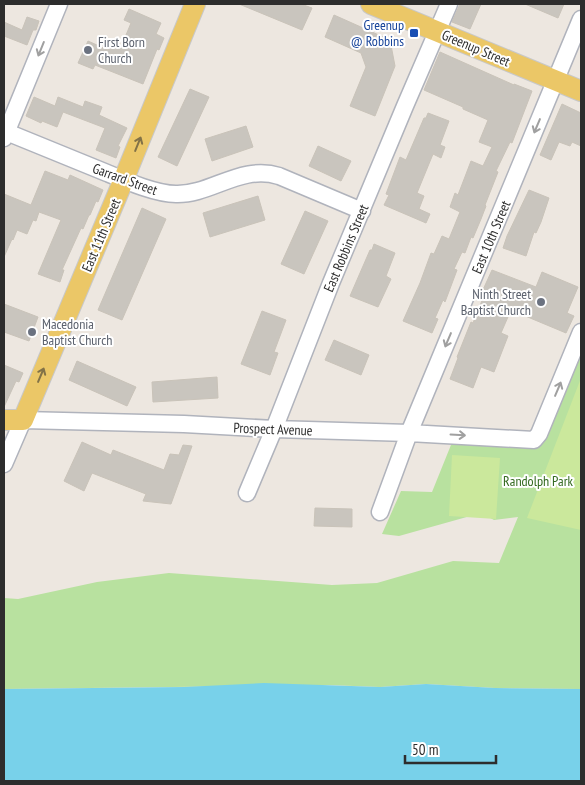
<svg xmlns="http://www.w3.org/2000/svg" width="585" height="785" font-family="'PT Sans Narrow',sans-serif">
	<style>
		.green { fill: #b8e19f }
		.pitch { fill: #cbe89c }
		.water { fill: #78d1ea }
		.building { fill: #c9c5be; stroke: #c9c3b9 }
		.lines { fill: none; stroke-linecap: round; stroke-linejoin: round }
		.minor-casing { stroke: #b0b3bc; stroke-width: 19 }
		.major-casing { stroke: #c8c8c8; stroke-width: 22 }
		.minor { stroke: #fff; stroke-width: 16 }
		.major { stroke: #ebc767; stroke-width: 20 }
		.oneway { stroke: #a0a0a0 }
		.oneway2 { stroke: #827247 }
		.transit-dot { fill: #1a4fb4; stroke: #fff; stroke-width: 2 }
		.worship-dot { fill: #6b7280; stroke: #fff; stroke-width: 2 }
		.labels { text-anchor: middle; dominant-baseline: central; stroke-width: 4; stroke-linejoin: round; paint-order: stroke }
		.transit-label { font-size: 14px; fill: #164399; stroke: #fff; text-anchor: end }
		.worship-label { font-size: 14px; fill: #5b616d; stroke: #fff; text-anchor: start }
		.street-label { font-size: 14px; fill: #2d2d2d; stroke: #fff }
		.park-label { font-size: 14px; fill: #31681e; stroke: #fff }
	</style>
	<rect width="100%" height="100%" fill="#ede7e0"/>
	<path class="green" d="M581,332V689L495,688L426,684L380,687L328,685L4,689V598L18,599L97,582L169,573L332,585L377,583L453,561L499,563L518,517L494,520L481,513L399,536L382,534L401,491L432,492L455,435L534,440Z"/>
	<path class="pitch" d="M581,378V530L527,518Z
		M452,455L500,458L496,519L449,516Z"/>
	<path class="water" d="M264,683L380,687L426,684L495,688L581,689V781H4V689L184,687Z"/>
	<path class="building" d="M239,4H301L312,8L302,30Z
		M460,4H481L470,29L452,22Z
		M525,4H564L558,18Z
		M129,9L161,23L156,34L164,38L159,50L157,49L143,84L95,65L93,69L78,63L88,41L108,50L111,43L121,47L131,23L124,20Z
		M334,15L390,40L395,66L375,116L350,106L366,67L361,53L325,37Z
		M27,17L39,21L36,30H33L27,45L4,36V22L22,30Z
		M440,52L514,85V84L532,91L512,143L510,142L496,171L498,172L485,205L486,206L481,219L473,238L471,237L465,253L462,252L454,269L457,270L445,302L443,300L435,318L438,319L432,333L403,321L420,283L431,253L434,254L442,236L449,239L460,212L450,207L455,193L458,195L471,161L483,166L492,147L479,142L488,120L463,109V107L424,90Z
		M190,89L209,97L177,166L158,157Z
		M34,97L55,106L58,97L83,107L85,101L102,107L99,115L127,128L118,146L120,147L116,158L96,150L105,128L63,112L57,127L42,121L41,123L26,116Z
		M562,104L581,113V146L572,142L570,146L559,142L551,160L540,155Z
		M428,113L449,121L440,145L445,147L441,158L433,154L417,193L424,196L419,209L430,214L426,223L384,205L389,195L386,194L400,157L406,160L424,118H426Z
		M246,126L253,147L212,161L205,139Z
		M318,146L351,161L341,181L309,166Z
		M45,171L68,180L70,175L103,190L98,202L96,201L90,215H89L83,229L81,228L62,270H64L60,282L38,274L61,220L39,212L36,221L33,220L27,234L17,230L13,240L12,239L4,257V194L31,205Z
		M529,190L549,198L541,222L536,233L534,232L526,256L503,248L507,236Z
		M258,196L265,220L210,237L203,213Z
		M142,208L166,219L122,320L98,310Z
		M305,211L328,221L304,274L281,264Z
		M374,244L395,253L386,276L391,279L378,307L350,296L370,250H372Z
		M492,270L536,287L542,272L578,287L567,313L574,316L566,333L511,310L501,333L508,336L494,372L481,367L473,388L450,379L458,358L457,357L471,322L473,323L485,293L482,292Z
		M4,304L38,317L29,341L4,332Z
		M262,311L286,320L274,352L278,353L270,375L241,364Z
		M334,340L369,355L361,375L325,360Z
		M77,361L136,387L127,406L69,380Z
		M4,365L23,373L19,382L16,381L4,407Z
		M217,377L218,398L153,402L152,382Z
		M82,442L111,455L113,450L164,470L170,454L179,455L183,445L192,446L171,504L143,501L146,494L92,473L84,491L64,481Z
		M315,508L352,509V527L314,526Z"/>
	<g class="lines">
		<defs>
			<path id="minor" d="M4,131C38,145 72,159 107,173C126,181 156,194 176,194C211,195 241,164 279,176L362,211
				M4,138L59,4
				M4,464L23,420L184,424L274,429L409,433L534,440L539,434L581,332
				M247,493L274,429L331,283L405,106L449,4
				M380,512L409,433L581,19"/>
			<path id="major" d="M371,4L581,91
				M4,420H23L119,191L195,4"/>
		</defs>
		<use href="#minor" class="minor-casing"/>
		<use href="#major" class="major-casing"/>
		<use href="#minor" class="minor"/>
		<use href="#major" class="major"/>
	</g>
	<defs><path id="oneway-shaft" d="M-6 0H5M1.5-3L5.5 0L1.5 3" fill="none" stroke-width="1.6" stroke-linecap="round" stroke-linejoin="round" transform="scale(1.25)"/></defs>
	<g class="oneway">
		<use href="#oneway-shaft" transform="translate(41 49) rotate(112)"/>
		<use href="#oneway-shaft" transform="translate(537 126) rotate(113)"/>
		<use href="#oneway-shaft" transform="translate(448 340) rotate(113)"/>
		<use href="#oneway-shaft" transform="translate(558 389) rotate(-67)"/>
		<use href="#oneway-shaft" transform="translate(458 435) rotate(3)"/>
	</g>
	<g class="oneway2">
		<use href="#oneway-shaft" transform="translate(138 144) rotate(-68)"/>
		<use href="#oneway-shaft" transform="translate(41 375) rotate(-67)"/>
	</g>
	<rect class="transit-dot" x="409" y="28" width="10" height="10" rx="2.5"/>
	<g class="worship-dot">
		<circle cx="88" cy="50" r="5"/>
		<circle cx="541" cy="302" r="5"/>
		<circle cx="32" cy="332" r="5"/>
	</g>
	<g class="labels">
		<g class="transit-label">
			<text x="404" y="25">Greenup<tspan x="404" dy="16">@ Robbins</tspan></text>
		</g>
		<g class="worship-label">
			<text x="98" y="42">First Born<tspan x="98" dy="16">Church</tspan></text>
			<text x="531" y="294" text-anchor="end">Ninth Street<tspan x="531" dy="16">Baptist Church</tspan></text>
			<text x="42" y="324">Macedonia<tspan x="42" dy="16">Baptist Church</tspan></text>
		</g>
		<g class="street-label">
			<text transform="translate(476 48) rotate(23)">Greenup Street</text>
			<text transform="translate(125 179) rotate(20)">Garrard Street</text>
			<text transform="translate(101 235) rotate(-67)">East 11th Street</text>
			<text transform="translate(491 237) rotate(-67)">East 10th Street</text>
			<text transform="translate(346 248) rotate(-67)">East Robbins Street</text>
			<text transform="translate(273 429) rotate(2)">Prospect Avenue</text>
		</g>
		<g class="park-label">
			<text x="538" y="481">Randolph Park</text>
		</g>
	</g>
	<rect width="585" height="785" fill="none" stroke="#2d2d2d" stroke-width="10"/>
	<path d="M405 755v8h91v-8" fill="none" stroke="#2d2d2d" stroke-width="2.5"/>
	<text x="412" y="755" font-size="15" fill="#2d2d2d" stroke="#ffffff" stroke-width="4" paint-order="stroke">50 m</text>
</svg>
